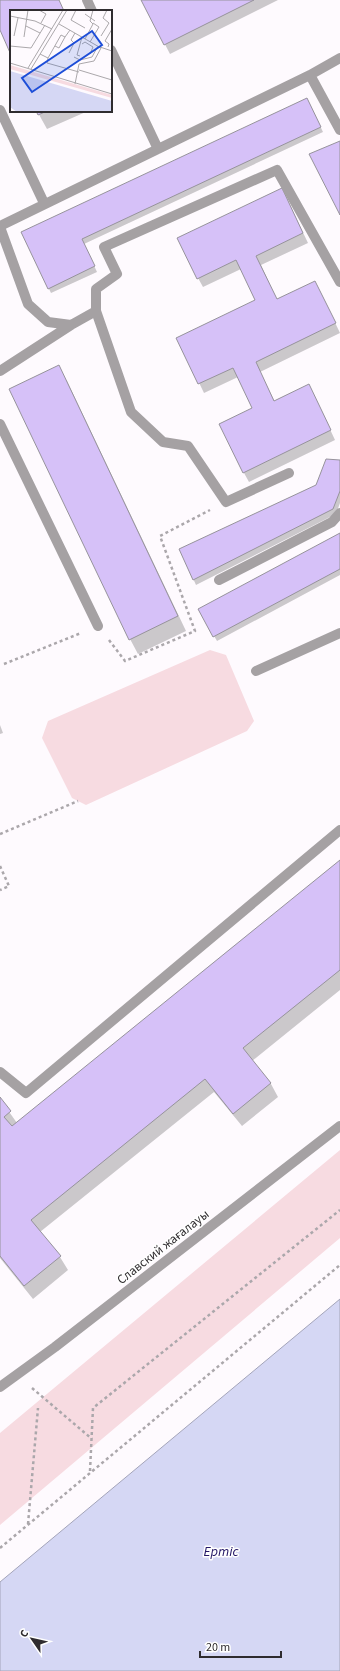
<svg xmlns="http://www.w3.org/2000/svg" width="340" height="1671" font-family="'Source Sans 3',sans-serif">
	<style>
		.green { fill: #f7dbe1 }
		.water { fill: #d5d7f4; stroke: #a3a4b9 }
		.shadow { fill: #0003 }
		.building { fill: #d6c1f8; stroke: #96939b }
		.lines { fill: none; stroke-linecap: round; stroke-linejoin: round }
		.path { stroke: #aba7ab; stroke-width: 2.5; stroke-dasharray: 3 3; stroke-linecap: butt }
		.minor { stroke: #a5a1a3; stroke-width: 10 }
		.labels { text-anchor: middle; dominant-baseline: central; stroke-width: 3; stroke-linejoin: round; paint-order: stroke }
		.street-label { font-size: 13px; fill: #2f2c2f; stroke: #fff }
		.water-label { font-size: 14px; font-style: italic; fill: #241766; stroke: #fff }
		.inset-road { fill: none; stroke: #aba8ab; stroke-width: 1 }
		.view { fill: #1d4ed8; fill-opacity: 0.15; stroke: #1d4ed8; stroke-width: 2 }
		.inset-edge { fill: none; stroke: #2f2c2f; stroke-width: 2 }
	</style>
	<rect width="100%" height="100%" fill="#fefafe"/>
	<path class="green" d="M210,650L226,655L254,721L247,731L86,805L72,798L42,738L48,721Z
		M340,1150V1238L0,1525V1433Z"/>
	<path class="water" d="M340,1299V1671H0V1582Z"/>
	<path class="shadow" d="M142,0H278L170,54Z
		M307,99L323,132L84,244L97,272L51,293L22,233Z
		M37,111H88L47,129Z
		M287,199L308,243L261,265L277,300L320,291L340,333L260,372L275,402L314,395L335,440L249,482L244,473L254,408L238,377L204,393L178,339L256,301L241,269L203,287L198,278Z
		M58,367L67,381L186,631L138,654L130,639Z
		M340,461V503L336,514L196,585L180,550L317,485Z
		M340,534V575L217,641L199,610Z
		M0,725L3,733L0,734Z
		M340,862V990L252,1061L271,1084L278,1097L242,1126L214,1092L40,1232L60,1257L68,1270L33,1299L0,1258V1099L17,1123Z"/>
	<path class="building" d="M0,0H59L64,11H11V55L0,30Z
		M141,0H254L164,45Z
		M307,98L321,127L82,239L95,266L48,289L21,232Z
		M36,111H47L38,115Z
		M340,141V215L309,154Z
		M282,188L303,233L256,256L277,299L315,281L336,323L256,362L274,401L309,384L331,430L243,473L219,424L252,408L233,368L198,384L176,338L255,300L236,260L197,279L177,238Z
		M59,365L178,616L129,640L9,389Z
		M326,459L340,460V491L333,509L193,580L179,549L316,485Z
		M340,533V569L213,637L198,609Z
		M340,860V970L243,1048L271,1083L233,1114L205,1079L31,1220L61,1256L24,1286L0,1256V1097L11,1111L4,1117L12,1126Z"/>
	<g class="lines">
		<path class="path" d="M109,640L125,661L195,631L160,536L210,510
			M4,664L81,633
			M0,834L78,801
			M0,866L9,886L0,890
			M32,1388L92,1439
			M90,1471L93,1408L340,1210
			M28,1524L38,1408
			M0,1548L340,1265"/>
		<path class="minor" d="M87,0L92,11
			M111,50L158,149
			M310,75L340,130
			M0,110L44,203
			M0,226L310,75L340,58
			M0,227L28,304L48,322L71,325L96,311L131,412L163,442L188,446L226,502L289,473
			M96,311V289L117,274L104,247L277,170L340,282
			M0,371L71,325
			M0,424L98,626
			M219,580L332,522L340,513
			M256,671L340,633
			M0,1072L26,1093L340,830
			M0,1387L55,1347L340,1126"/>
	</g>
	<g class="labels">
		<g class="street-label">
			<text transform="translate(163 1247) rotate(-38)">Славский жағалауы</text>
		</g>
		<g class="water-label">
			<text x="221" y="1552">Ертіс</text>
		</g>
	</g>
	<g transform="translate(10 10)">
		<rect width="102" height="102" fill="#fefafe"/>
		<path d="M0,55L102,85V88L0,59Z" fill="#f7dbe1"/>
		<path d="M0,61L102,91V102H7L0,97Z" fill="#d5d7f4"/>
		<path class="inset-road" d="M29,0L36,4L31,13M66,0L61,10L75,18M75,4L85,11M0,6L25,11L42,19M49,14L91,38L84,51L69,54L65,74M16,16L30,23M4,26L8,8M91,26L99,13L93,8L97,0M14,27L18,0M75,29L83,14L80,11L83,0M80,32L89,17L83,13M72,34L75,32L83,37L80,44M0,36L21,38L35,15M45,36L49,38L55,27M90,37L102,41M98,37L99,34L95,31L102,19M59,43L64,33L61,30L65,23M30,44L38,48L37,53L69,62M70,46L67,45L72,27M64,47L70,50L82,47L88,36M38,48L51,25L55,27L60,20M0,53L102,84M18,58L53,0M21,59L57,0M69,60L102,70"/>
		<path class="view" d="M82,21L92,35L22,82L12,68Z"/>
		<rect width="102" height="102" class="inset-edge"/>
	</g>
	<g transform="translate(32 1639) rotate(304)" stroke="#ffffff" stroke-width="3" paint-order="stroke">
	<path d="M0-3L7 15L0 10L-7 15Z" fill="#2f2c2f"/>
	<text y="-6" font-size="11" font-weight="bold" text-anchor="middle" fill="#2f2c2f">С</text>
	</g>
	<path d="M200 1651v6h81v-6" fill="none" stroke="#2f2c2f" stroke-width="2"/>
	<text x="206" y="1651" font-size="12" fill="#2f2c2f" stroke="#ffffff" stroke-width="3" paint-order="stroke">20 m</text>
</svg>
